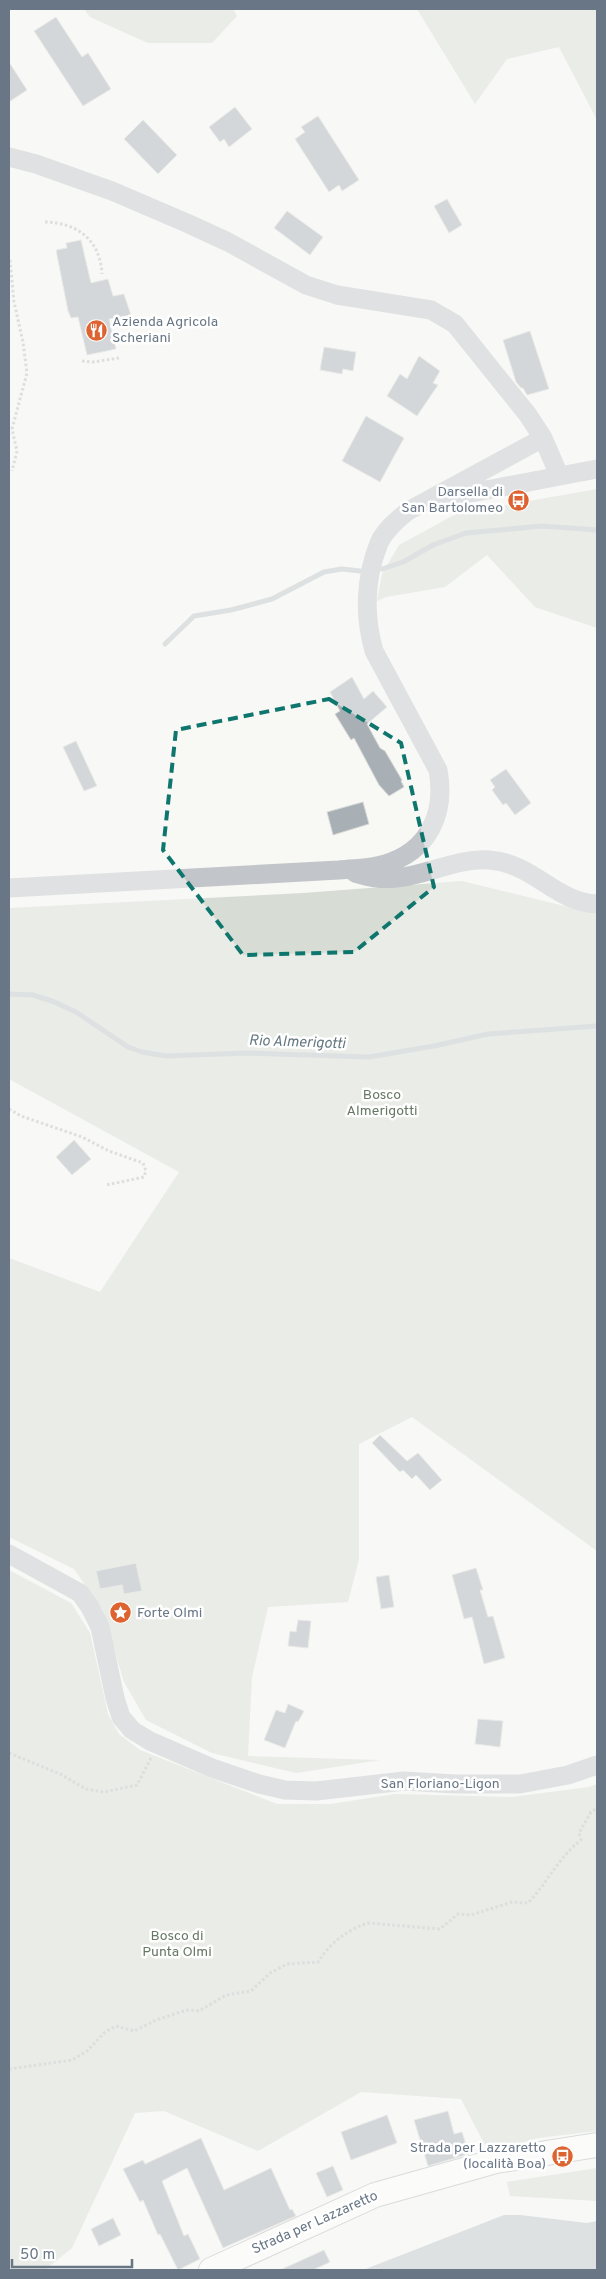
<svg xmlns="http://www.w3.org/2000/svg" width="606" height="2279" font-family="Overpass,sans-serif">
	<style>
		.green { fill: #d7ddd5 }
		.water { fill: #bcc5cb }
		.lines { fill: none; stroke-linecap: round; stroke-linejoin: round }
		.stream { stroke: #bcc5cb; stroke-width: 5 }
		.building { fill: #a8b0b6; stroke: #d9dad8 }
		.major-casing { stroke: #b5b9bd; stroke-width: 26 }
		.path { stroke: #bcbec1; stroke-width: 3; stroke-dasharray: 2.5 2.5; stroke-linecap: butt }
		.minor { stroke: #c2c5c9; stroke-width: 19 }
		.major { stroke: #fff; stroke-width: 24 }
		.marked { fill: none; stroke: #0f766e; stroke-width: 4; stroke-dasharray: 10 6; stroke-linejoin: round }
		.labels { text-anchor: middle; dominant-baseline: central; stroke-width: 5; stroke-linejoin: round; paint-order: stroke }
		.poi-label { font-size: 14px; fill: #687685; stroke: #fff; text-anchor: start }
		.park-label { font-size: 14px; fill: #667863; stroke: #fff }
		.street-label { font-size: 14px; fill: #687685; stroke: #fff }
		.water-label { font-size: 15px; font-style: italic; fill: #647781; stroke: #fff }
	</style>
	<rect width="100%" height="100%" fill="#f8f8f5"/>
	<path class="green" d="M84,9H233L237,16L212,43H148L90,17Z
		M417,9H597V120L559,47L507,59L475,104Z
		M597,489V628L535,607L487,555L445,587L386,597L377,601L382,574L399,545L456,514Z
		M462,881L597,914V1551L412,1417L359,1444V1559L348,1602L268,1607L252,1677L248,1756L380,1760L296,1773L212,1753L146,1720L124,1682L102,1609L74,1569L9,1537V1258L100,1292L179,1172L9,1079V908L303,893Z
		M9,1570L71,1603L90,1633L108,1714L119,1734L140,1750L277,1804H331L395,1794L512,1797L589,1787L597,1784V2131L538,2138L489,2153L461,2099L361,2092L258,2151L164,2111L135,2113L72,2248L45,2270H9Z
		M597,2168V2201L510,2196L507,2182Z"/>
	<path class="water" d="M504,2215H520L587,2223L597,2221V2270H363Z"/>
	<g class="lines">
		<path class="stream" d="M382,569L403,562L433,545L466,533L542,526L597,530
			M165,644L194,616L231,610L272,599L324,572L342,569L360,571
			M9,994L33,995L52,1001L76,1012L128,1047L142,1052L166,1056L247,1053L369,1057L434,1046L488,1034L597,1026"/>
	</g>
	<path class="building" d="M56,17L82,57L88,53L111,89L83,106L34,31Z
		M9,62L27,90L9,102Z
		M235,107L252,129L229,147L224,139L220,142L209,127Z
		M318,116L359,180L342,191L339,185L329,192L295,139L305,132L301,127Z
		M143,120L177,155L158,174L124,139Z
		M447,199L462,225L449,233L434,206Z
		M287,211L323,237L310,255L274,228Z
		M81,240L91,283L108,279L113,296L124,294L131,315L109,319L116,349L87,355L78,317L71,318L68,311L56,250L67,248L66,243Z
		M530,331L549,389L527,395L523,388H521L516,382L503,340Z
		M324,347L356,352L353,371L343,369L342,374L320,370Z
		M419,356L440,371L433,383L438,385L417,416L387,396L400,374L407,379Z
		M366,416L404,438L380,482L342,461Z
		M352,677L364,699L373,691L387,707L367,724L380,748L385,751L402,780L401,781L404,787L389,796L379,785L354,738L351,740L335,714L340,711L330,692Z
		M76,741L97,786L84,791L63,747Z
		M506,769L531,803L515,815L506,803L503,805L492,790L495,787L490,780Z
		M363,802L369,824L333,835L327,812Z
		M74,1140L91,1159L72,1175L56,1157Z
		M380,1435L407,1461L418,1453L442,1480L430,1490L416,1475L412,1479L403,1470L400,1472L372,1443Z
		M136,1563L142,1591L124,1594L122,1585L100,1589L96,1571Z
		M476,1568L483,1590H480L488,1617L493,1616L505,1658L484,1664L472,1617L464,1619L452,1575Z
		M389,1575L394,1607L381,1609L376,1577Z
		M298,1620L311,1621L308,1648L288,1646L290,1631L296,1632Z
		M288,1704L304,1711L298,1722L296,1721L285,1748L264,1740L276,1710L285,1713Z
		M478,1719L503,1721L500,1747L475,1744Z
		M448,2111L454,2134L462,2132L469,2154L428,2166L414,2120Z
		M387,2115L397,2143L351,2160L341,2132Z
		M201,2138L224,2190L271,2168L290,2210L292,2209L296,2216L223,2248L187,2168L162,2181L184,2236L188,2234L200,2259L178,2270L160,2234L158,2235L143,2200L140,2202L123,2169L143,2160L145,2164Z
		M333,2166L343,2190L327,2197L316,2173Z
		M113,2218L121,2235L99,2246L91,2229Z
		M324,2250L330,2262L313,2270H280Z"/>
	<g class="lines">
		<defs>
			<path id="major" d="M211,2270L375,2195L496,2161L597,2145"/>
		</defs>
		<use href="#major" class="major-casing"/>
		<path class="path" d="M45,222C78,223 100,240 102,274
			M10,260L14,302L23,342L27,373L12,429L17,451L12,471
			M82,361L93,362L119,358
			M9,1109L21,1116L82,1137L109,1151L143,1163L146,1171L144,1177L106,1185
			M9,1753L60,1774L86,1789L104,1792L137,1785L151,1758
			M9,2069L72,2060L87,2051L105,2032L116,2026L134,2031L156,2020L187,2010L199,2011L226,1995L251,1991L270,1973L287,1964L318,1962C329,1944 348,1929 368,1923L440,1929L458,1914L471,1915L512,1902L528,1903C548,1882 558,1858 581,1840L579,1833L591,1812L597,1808"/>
		<path class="minor" d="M9,157L36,164L112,191L189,224L228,242L306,285L337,295L431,310L455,324L528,415L543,438L559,475
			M444,498L597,469
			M355,873C369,877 381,880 396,878C428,875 456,858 489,860C534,863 556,903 597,904
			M9,888L339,870C354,868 371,869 385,864C429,851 446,813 438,770L374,651C364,616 365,578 379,543C385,530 397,520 408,511L543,438
			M9,1554L80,1593L90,1607L100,1627L115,1698L121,1717L132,1730L150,1741L212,1768L259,1784L285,1790L316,1791L404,1781L455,1784H520L568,1775L597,1765"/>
		<use href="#major" class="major"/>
	</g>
	<path d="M0 0H606V2279H0ZM329,699L401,743L434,887L354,952L243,955L163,850L176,730Z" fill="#f8f8f5" fill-opacity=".55" fill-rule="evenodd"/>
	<path class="marked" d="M329,699L401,743L434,887L354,952L243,955L163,850L176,730Z"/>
	<defs>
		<symbol id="restaurant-disc" viewBox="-11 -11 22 22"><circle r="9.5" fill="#dd6330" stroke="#fff"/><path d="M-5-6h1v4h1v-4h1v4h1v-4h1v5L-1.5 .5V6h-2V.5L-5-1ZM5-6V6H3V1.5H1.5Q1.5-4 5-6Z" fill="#fff"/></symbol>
		<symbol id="bus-disc" viewBox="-11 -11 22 22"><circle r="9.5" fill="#dd6330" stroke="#fff"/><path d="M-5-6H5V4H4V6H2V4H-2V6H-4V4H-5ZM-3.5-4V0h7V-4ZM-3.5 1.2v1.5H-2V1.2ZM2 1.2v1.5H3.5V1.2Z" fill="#fff"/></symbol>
		<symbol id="sight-disc" viewBox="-11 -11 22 22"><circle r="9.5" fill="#dd6330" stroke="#fff"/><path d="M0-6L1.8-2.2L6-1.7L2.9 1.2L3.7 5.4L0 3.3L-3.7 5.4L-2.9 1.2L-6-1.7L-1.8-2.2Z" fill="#fff"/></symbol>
	</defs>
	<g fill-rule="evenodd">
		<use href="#restaurant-disc" x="84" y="318" width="25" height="25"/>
		<use href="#bus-disc" x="506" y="488" width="25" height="25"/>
		<use href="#sight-disc" x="108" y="1600" width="25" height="25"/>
		<use href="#bus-disc" x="550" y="2144" width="25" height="25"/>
	</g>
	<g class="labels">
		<g class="poi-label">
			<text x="112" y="322">Azienda Agricola<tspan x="112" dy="16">Scheriani</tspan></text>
			<text x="503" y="492" text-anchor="end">Darsella di<tspan x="503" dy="16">San Bartolomeo</tspan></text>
			<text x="137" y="1613">Forte Olmi</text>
			<text x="546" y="2148" text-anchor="end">Strada per Lazzaretto<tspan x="546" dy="16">(località Boa)</tspan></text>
		</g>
		<g class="park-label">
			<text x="382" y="1095">Bosco<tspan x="382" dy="16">Almerigotti</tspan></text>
			<text x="177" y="1936">Bosco di<tspan x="177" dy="16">Punta Olmi</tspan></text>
		</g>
		<g class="street-label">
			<text x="440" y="1784">San Floriano-Ligon</text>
			<text transform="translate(315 2223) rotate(-24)">Strada per Lazzaretto</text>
		</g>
		<g class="water-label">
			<text transform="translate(297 1043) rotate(2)">Rio Almerigotti</text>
		</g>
	</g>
	<rect width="606" height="2279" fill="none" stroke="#687685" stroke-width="20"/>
	<path d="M12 2259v8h120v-8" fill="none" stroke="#687685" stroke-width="2.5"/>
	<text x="20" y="2259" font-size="15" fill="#687685" stroke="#ffffff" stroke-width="4" paint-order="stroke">50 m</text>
</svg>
